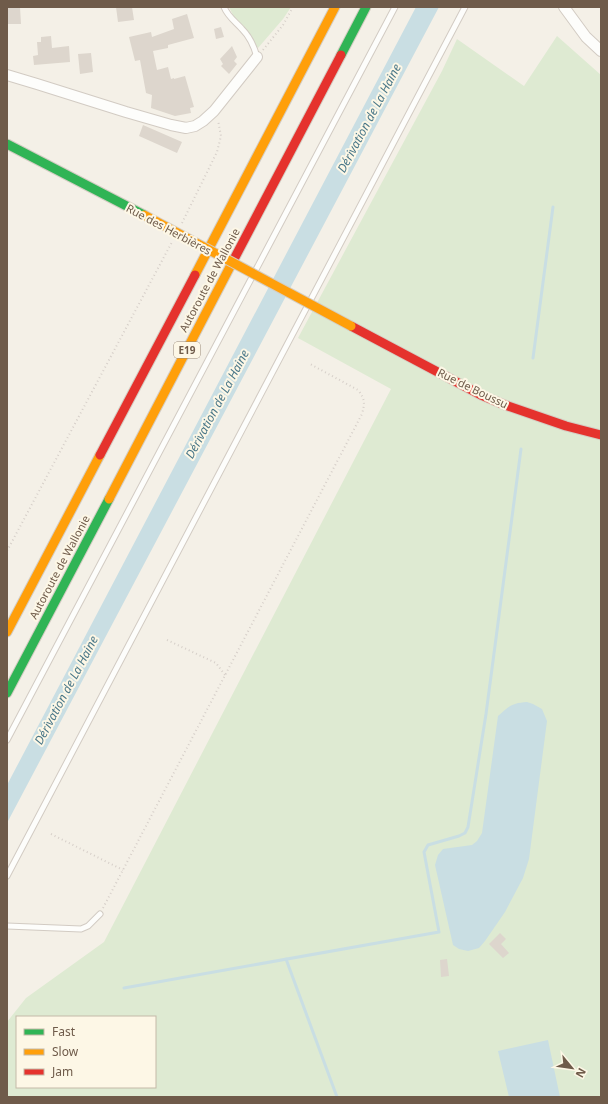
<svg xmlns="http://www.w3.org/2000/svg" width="608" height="1104" font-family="'Noto Sans',sans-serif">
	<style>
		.green { fill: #deead2; fill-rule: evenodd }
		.water { fill: #c9dee3 }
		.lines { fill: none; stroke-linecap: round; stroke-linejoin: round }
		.stream { stroke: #c9dee3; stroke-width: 3 }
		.building { fill: #ddd6cd }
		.lane-casing { stroke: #d2cbc3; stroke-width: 7 }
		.street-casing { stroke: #d2cbc3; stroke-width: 12 }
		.fast-casing { stroke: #d4cdc3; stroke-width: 11 }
		.slow-casing { stroke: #d4cdc3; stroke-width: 11 }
		.jam-casing { stroke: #d4cdc3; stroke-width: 11 }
		.path { stroke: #d6cfc9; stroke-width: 2; stroke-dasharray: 1 3; stroke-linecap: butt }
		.lane { stroke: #fdfdfb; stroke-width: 5 }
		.street { stroke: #fdfdfb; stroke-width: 10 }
		.fast { stroke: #30b455; stroke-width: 9 }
		.slow { stroke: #ff9f0a; stroke-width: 9 }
		.jam { stroke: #e5322d; stroke-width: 9 }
		.slow-bridge-casing { stroke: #d4cdc3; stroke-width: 11; stroke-linecap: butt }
		.slow-bridge { stroke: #ff9f0a; stroke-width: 9 }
		.labels { text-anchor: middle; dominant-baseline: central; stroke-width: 4; stroke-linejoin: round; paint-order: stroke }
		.shield { fill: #fdf7e6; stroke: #9a8a79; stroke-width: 1 }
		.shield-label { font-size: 10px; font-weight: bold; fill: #6f5b4a }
		.street-label { font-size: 11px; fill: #6f5b4a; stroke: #fdf7e6 }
		.water-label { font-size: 12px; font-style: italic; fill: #497788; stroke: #fdf7e6 }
	</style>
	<rect width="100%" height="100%" fill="#f4f0e7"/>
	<path class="green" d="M229,7H291L283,19L258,48L235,19Z
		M557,36L601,75V1097H7V1022L26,998L104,942L391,389L298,338L442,71L457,39L524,86ZM17,1017H155V1087H17Z"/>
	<path class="water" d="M416,7H439L7,823V785Z
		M527,702L533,704L542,709L547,721L529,859L523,878L505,912L485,941L479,948L468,951L459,949L453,945L435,865L438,855L443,849L472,845L477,841L482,833L498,716C509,706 512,703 527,702Z
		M548,1040L560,1097H509L498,1051Z"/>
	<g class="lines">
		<path class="stream" d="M533,358L553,207
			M286,959L337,1097
			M124,988L439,932L424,852L428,845L459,836L465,833L468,827L486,714L521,449"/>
	</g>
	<path class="building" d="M7,7H20L21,24H7Z
		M116,7H132L134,20L118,22Z
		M187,14L194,38L168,45V48L153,51L157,70L168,67L171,79L174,78V79L185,76L194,107L190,108L191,113L175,116L151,108L152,95L146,93L140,60L135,61L129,37L151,32L152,37L174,29L172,19Z
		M221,27L224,37L216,39L214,29Z
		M51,36L52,48L69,46L70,62L34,65L33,56L38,55L37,42H41V37Z
		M232,46L237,57L234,61L237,64L229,74L221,66L223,64L220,59Z
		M91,53L93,72L80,74L78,54Z
		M143,125L182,142L177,153L139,136Z
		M500,933L506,939L501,944L509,953L503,958L489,944Z
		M447,959L449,976L441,977L440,960Z"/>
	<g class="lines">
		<defs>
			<path id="lane" d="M224,7C228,17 236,22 242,29C250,37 254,46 257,57
				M7,740L395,7
				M7,876L465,7
				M7,926L81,929L88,926L100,914"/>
			<path id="street" d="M564,7L586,37L601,51
				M7,75L37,84L126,112L171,125L186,128L195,126L203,121L214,111L257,57"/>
			<path id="fast" d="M341,55L366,7
				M7,144L144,215
				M7,693L109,499"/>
			<path id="slow" d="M195,275L335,7
				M109,499L232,263
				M7,632L100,455"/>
			<path id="jam" d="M232,263L341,55
				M351,326L481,395L505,405L566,426L601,435
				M100,455L195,275"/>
		</defs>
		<use href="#lane" class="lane-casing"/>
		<use href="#street" class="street-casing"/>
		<use href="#fast" class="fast-casing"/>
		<use href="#slow" class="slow-casing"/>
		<use href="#jam" class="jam-casing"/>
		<path class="path" d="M263,50L283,25L293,7
			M182,223L217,152L221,136L218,120
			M7,551L172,242
			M167,640L216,663L225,675
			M51,834L123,870
			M103,908L362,414C365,403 365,399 358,390L310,364"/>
		<use href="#lane" class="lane"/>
		<use href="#street" class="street"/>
		<use href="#fast" class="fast"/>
		<use href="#slow" class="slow"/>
		<use href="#jam" class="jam"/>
		<defs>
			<path id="slow-bridge" d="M144,215L351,326"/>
		</defs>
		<use href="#slow-bridge" class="slow-bridge-casing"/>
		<use href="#slow-bridge" class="slow-bridge"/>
	</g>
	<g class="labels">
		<rect class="shield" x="174" y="342" width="26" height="16" rx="3"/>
		<g class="shield-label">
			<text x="187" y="350">E19</text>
		</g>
		<g class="street-label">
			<text transform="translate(169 229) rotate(28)">Rue des Herbières</text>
			<text transform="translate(209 280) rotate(-62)">Autoroute de Wallonie</text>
			<text transform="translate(473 388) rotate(26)">Rue de Boussu</text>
			<text transform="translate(59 567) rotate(-62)">Autoroute de Wallonie</text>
		</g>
		<g class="water-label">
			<text transform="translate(369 118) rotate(-62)">Dérivation de La Haine</text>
			<text transform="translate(217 404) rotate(-62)">Dérivation de La Haine</text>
			<text transform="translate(66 690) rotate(-62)">Dérivation de La Haine</text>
		</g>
	</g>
	<rect width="608" height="1104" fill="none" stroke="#6f5b4a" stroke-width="16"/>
	<rect x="16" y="1016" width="140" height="72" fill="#fdf7e6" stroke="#c4b9a8"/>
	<rect x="24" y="1029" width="20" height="6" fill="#30b455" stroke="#c4b9a8"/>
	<text x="52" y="1036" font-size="12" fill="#6f5b4a">Fast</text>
	<rect x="24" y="1049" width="20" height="6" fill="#ff9f0a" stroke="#c4b9a8"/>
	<text x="52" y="1056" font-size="12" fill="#6f5b4a">Slow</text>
	<rect x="24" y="1069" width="20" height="6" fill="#e5322d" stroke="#c4b9a8"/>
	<text x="52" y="1076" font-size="12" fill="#6f5b4a">Jam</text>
	<g transform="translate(572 1068) rotate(119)" stroke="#fdf7e6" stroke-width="3" paint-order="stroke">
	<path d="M0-3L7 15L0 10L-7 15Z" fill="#6f5b4a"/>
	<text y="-6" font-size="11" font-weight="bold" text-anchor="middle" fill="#6f5b4a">N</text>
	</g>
</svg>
